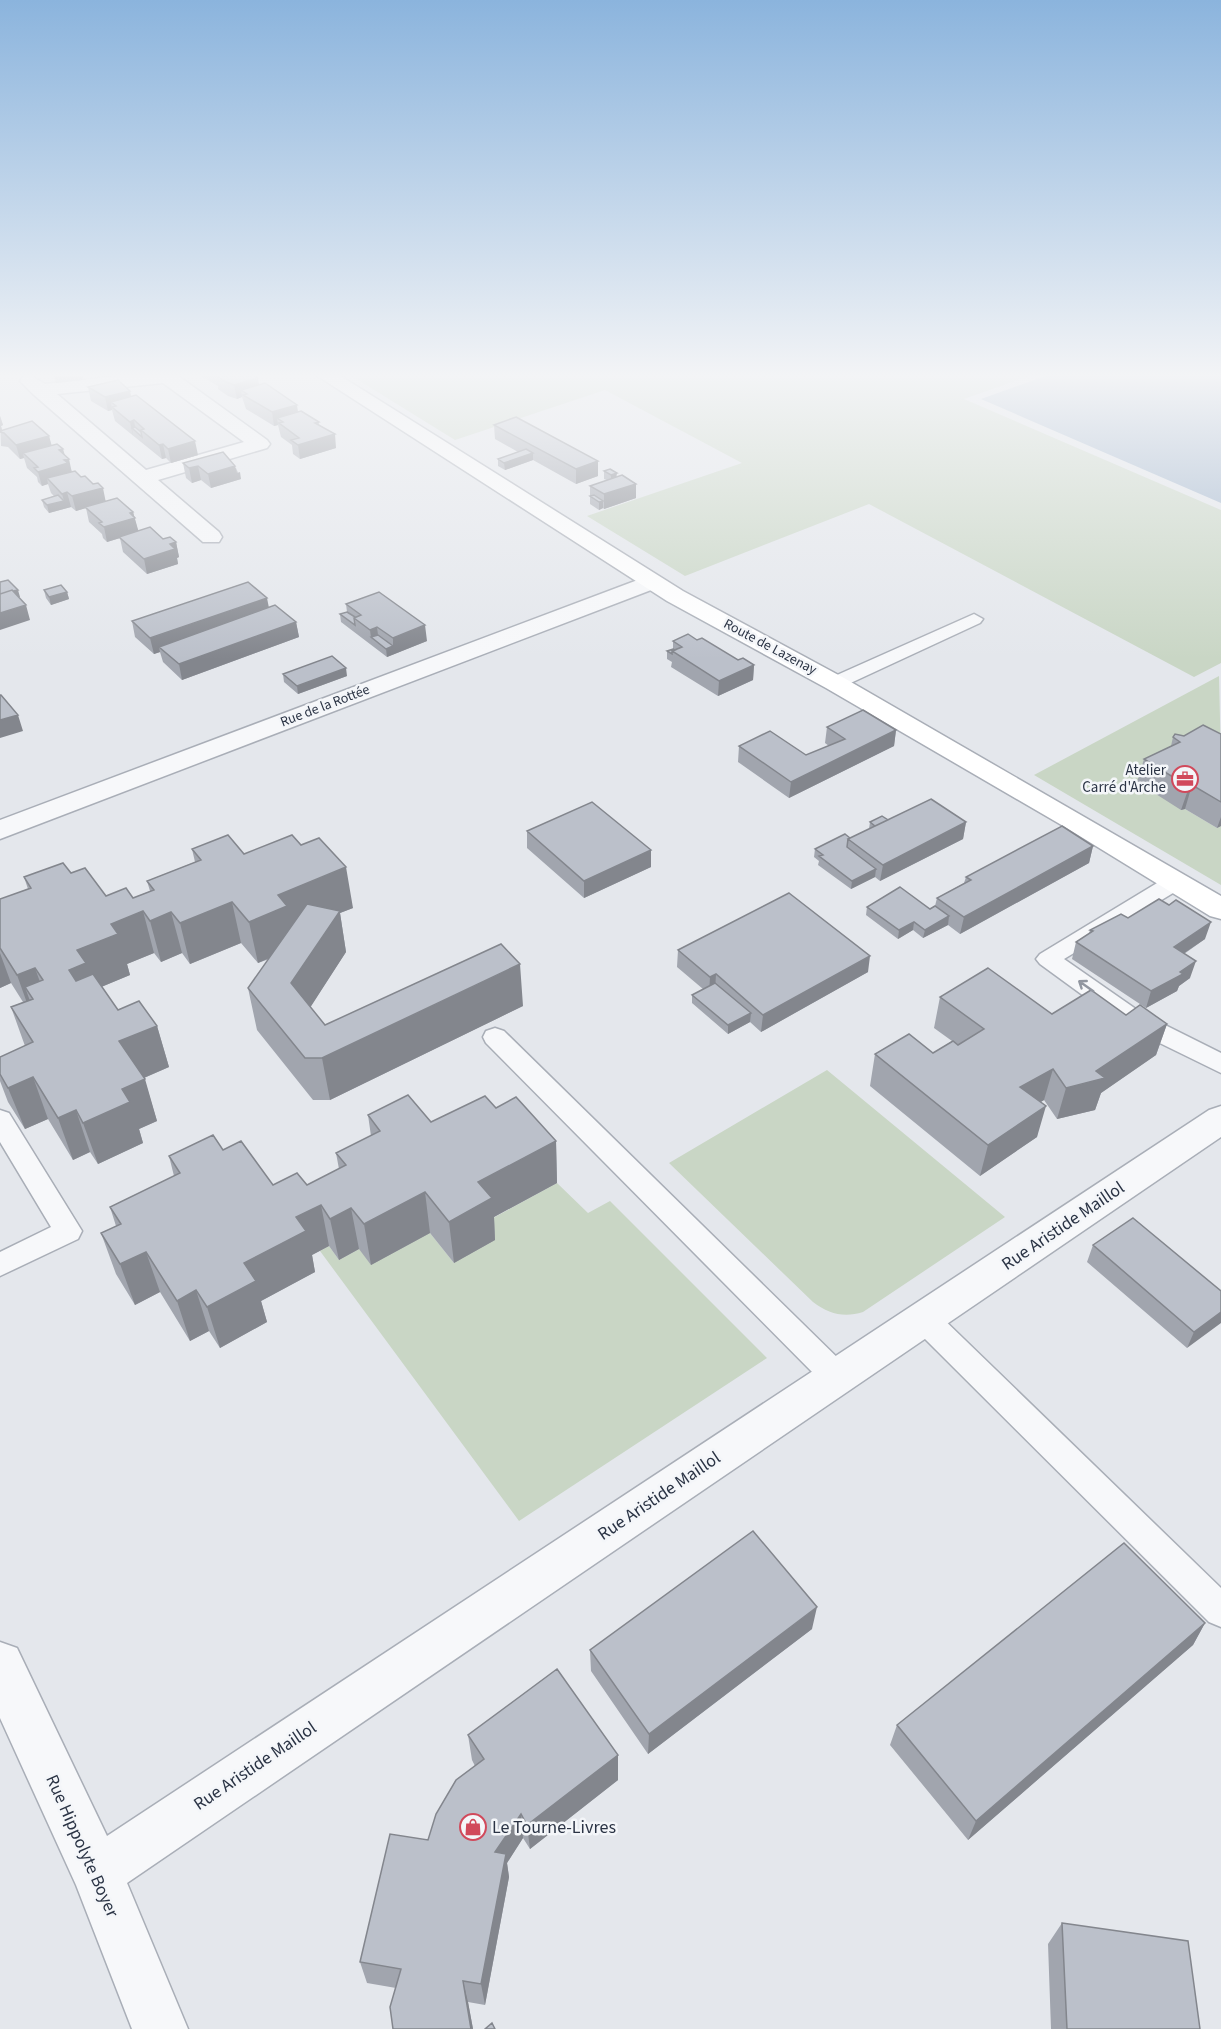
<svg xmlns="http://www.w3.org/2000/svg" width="1221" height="2029" font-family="'Source Sans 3',sans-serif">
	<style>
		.green { fill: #c9d6c5 }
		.water { fill: #9fb4cc }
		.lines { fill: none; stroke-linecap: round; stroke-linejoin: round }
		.lane-casing { stroke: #a9aeb7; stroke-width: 3 }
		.street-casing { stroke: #a9aeb7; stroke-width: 3 }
		.secondary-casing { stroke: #a9aeb7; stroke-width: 3 }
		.lane { fill: #f7f8fa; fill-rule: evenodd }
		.street { fill: #f7f8fa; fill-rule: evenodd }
		.secondary { fill: #fff; fill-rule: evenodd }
		.wall { fill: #a1a5ae }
		.shaded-wall { fill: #83868d }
		.building { fill: #bbc0ca; stroke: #83868d; stroke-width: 1.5 }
		.oneway { stroke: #9196a0 }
		.labels { text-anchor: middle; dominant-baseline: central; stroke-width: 5; stroke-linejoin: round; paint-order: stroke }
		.far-street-label { font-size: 14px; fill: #2b3445; stroke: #f4f6f9 }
		.poi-label { font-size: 15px; fill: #2b3445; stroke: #f4f6f9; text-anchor: end }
		.near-street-label { font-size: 18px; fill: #2b3445; stroke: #f4f6f9 }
		.near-poi-label { font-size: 18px; fill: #2b3445; stroke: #f4f6f9; text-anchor: start }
	</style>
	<rect width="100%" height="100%" fill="#e4e7ec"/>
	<path class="green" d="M350,375H1032L964,399L1221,510V663L1194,677L869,504L685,576L587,516L742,463L605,390L455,440Z
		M1219,676L1221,762L1181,810L1185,809L1217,828L1221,826V885L1034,775Z
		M827,1070L1005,1217L863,1312C844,1318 829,1314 813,1302L669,1163Z
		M557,1183L588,1213L610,1201L767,1358L519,1521L320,1251L329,1246L339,1260L359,1249L430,1233L454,1263L482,1224Z"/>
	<path class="water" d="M1048,375H1221V503L981,399Z"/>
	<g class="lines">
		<defs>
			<path id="lane" d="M974,614L983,619L980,623L842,687H828L826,683L828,679Z
				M1175,875L1183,877L1186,882L1183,887L1064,959L1143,1014L1221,1053V1073L1125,1026L1040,964L1036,959L1040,954L1167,877Z
				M495,1028L504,1031L848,1368L852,1377L848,1386L837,1390L826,1386L486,1043L483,1037L486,1031Z
				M0,1110L9,1113L82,1231L78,1239L0,1276V1252L51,1227L0,1142Z
				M924,1307L934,1310L1221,1588V1627L1209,1622L914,1328L910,1319L914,1310Z"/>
			<path id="street" d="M30,375L45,384L127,375H177L267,440L270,444L267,448L158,480L219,532L222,537L219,542H203L33,394L20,381L23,377ZM163,383L244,442L146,470L57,394Z
				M651,575L659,577L663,582L659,587L0,839V820Z
				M1221,1106V1137L127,1883L188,2029H132L76,1885L0,1718V1642L17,1648L107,1836L1209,1110Z"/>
			<path id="secondary" d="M316,375H339L683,591L844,678L1221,896V919L1210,916L1065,827L826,688L667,601Z"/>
		</defs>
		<use href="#lane" class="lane-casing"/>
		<use href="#street" class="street-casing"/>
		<use href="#secondary" class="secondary-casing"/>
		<use href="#lane" class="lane"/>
		<use href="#street" class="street"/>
		<use href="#secondary" class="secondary"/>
	</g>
	<path class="wall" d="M199,375H254L259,385L298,412L319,422V426L336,448L300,459L293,454L292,445L281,437L278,425L274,426L246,409L242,397L237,399L228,396L218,389V386Z
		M88,387L131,397L198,455L171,463L166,458L162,459L115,421L112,410L108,411L91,401Z
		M0,416L3,425L1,426L2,430L49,436L51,445L65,455L72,472L106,501L133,512L138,531L176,542L179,557L177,558L178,564L147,574L123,552L120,538L107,542L103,538L102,534L89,522L86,508L76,511L71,507L49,513L44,507L42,500L54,496L51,493L48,484L42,486L38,482L37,477L27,468L24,458L20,459L8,447L1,446Z
		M494,425L598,476L576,484L533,460L505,470L498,466V459L518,452L495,439Z
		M183,463L236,468L241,479L211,488L201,480L192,483L186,478Z
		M604,471L616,477L636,498L604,509L603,508L599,510L590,504V486L607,480L604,479Z
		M44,590L67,592L69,599L51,605L46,598Z
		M346,604L427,641L387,657L341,622L340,614L347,612Z
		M269,608L296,622L299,637L182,680L163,662L160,652L154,654L135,637L132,621Z
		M697,640L738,660L754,665L753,680L718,696L671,667L672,662L667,659V651L673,649V641Z
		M283,674L347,676L298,694L284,682Z
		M827,727L896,730L894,746L789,798L738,762L739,746L806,755L829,746L825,743Z
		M1221,734V826L1217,828L1185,809L1181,810L1137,782L1144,759L1171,746L1173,737L1184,736Z
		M888,820L966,822L963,839L880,881L875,877L851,889L818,865L819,861L814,857L815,849L850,838L869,829L870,822Z
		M527,831L651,850V867L584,898L527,848Z
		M1093,846L1089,863L960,934L948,925L923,938L913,930L898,939L866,915L867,907L930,909L935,906L937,898L964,883L966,877Z
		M192,849L244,854L353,908L340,913L346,952L310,1007L325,1025L523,1006L330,1100H313L257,1030L248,988L269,959L258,963L241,943L190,964L182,953L161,962L154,953L127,964L130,975L101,987L118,1010L157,1026L169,1067L144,1078L157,1121L139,1129L143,1143L98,1164L90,1152L73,1160L48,1119L25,1129L8,1102L0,1081V1057L25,1046L11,1007L23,1002L11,983L0,988V899L28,889L24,877L71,873L106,896L133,898L150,891L147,881L195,862Z
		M1128,918L1205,939L1184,954L1190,978L1179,986L1177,991L1146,1008L1072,959L1076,942L1089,934L1090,930Z
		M678,950L868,972L761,1032L750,1022L728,1034L692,1003V995L703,989L677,967Z
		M940,997L1052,1014L1126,1015L1167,1024L1156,1055L1101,1093L1095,1110L1057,1119L1044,1100L1041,1102L1037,1137L980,1176L870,1086L875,1054L933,1053L952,1041L934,1028Z
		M496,1108L556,1141L557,1183L494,1217L495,1240L454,1263L430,1233L371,1265L359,1249L339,1260L329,1246L312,1255L315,1272L261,1301L267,1322L220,1348L209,1331L190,1341L160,1292L135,1305L116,1274L101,1233L116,1226L110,1207L174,1176L169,1156L223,1150L273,1185H307L339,1169L336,1153L371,1136L368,1115L431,1122Z
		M1093,1245L1221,1291L1187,1348L1087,1262Z
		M1205,1623L1193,1645L968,1840L890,1745L897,1725Z
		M812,1629L648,1754L591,1671L590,1650Z
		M468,1735L618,1755V1780L530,1849L523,1838L507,1863L509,1877L485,2005L468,2002L473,2029H393L396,1988L367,1983L360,1962L428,1840L475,1766L472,1760Z
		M1062,1923L1200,2029H1051L1048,1944Z"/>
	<path class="shaded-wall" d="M54,375H87V376H83V380L56,383Z
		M258,378L260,392L247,394L241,390L242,397L237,399L234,385Z
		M130,391L133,405L116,406L111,402L112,410L108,411L105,397Z
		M297,405L299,419L283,422L277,418L278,425L274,426L272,412Z
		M0,416L3,425L1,426L2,430L0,431Z
		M134,420L136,432L132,428L133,436L130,422Z
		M335,434L336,448L300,459L298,445Z
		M49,436L53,450L23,453L24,458L20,459L16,445Z
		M195,441L198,455L171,463L168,449Z
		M163,444L166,458L162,459L159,445Z
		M63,449L66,459H69L72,473L47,478L48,484L42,486L38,472L59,450Z
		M533,453V460L505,470L504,463Z
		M598,461V476L576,484V469Z
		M198,466L201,480L192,483L189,468Z
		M235,466L237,473L240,472L241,479L211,488L208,474Z
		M617,473L616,480L611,483V475Z
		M636,484V498L604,509V494Z
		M103,488L106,503L85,507L86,508L76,511L72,496Z
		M67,492L71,507L49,513L47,505L64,501L62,494Z
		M603,501V508L599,510V502Z
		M133,512L139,533L119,537L120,538L107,542L104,527Z
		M176,542L179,557L177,558L178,564L147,574L144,559L170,544Z
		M18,590L20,597L15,599L9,592Z
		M67,592L69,599L51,605L49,597Z
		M267,598L270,613L159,647L160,652L154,654L150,638Z
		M26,605L30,620L0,630V613Z
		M296,622L299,637L182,680L179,664Z
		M425,625L427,641L387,657L386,649L393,646V638Z
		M377,627L379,643L371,637L372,645L370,630Z
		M754,665L753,680L718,696L719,681Z
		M346,668L347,676L298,694L297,686Z
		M18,715L23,731L0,738V720Z
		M896,730L894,746L789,798L791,782Z
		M1192,785L1185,809L1181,810L1189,787Z
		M1221,817V826L1217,828Z
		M966,822L963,839L880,881L883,865Z
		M1093,846L1089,863L960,934L964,917Z
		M651,850V867L584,898V881Z
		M346,867L353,908L340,913L346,952L299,1025L291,983L295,947L258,963L249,922L278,895Z
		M876,869L875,877L851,889L852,881Z
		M232,902L241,943L190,964L180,923Z
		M143,911L154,953L127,964L130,975L94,990L82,1011L69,970L77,950L111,924Z
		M171,912L182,953L161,962L150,921Z
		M949,916L948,925L923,938L925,930Z
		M914,922L913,930L898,939L899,930Z
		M1211,922L1205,939L1168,964L1174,947Z
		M0,953L11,983L0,988Z
		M870,956L868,972L761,1032L763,1015Z
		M1196,961L1190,978L1179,986L1177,991L1146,1008L1151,991Z
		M520,964L523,1006L330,1100L322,1058Z
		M35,968L50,1010L33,999L25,987L35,1015L32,1017L17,975Z
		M716,974L715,991L709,994L710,977Z
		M751,1013L750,1022L728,1034V1025Z
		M1167,1024L1156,1055L1101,1093L1095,1110L1057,1119L1066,1088L1096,1071Z
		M157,1026L169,1067L132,1083L119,1041Z
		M1053,1069L1044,1100L1012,1118L1020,1087Z
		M33,1077L48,1119L25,1129L8,1088Z
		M145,1079L157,1121L139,1129L143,1143L98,1164L83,1123L122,1089Z
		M1046,1106L1037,1137L980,1176L988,1145Z
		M76,1110L90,1152L73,1160L58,1118Z
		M556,1141L557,1183L494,1217L495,1240L454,1263L449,1222L478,1182Z
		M425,1192L430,1233L371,1265L364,1224Z
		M321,1205L329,1246L312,1255L315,1272L261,1301L267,1322L220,1348L207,1307L244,1263L296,1217Z
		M351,1208L359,1249L339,1260L330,1219Z
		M146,1252L160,1292L135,1305L120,1264Z
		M196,1290L209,1331L190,1341L177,1301Z
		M1221,1312V1323L1187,1348L1194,1332Z
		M817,1607L812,1629L648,1754L649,1734Z
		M1205,1623L1193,1645L968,1840L976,1821Z
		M618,1755V1780L530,1849L527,1825Z
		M521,1814L523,1838L507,1863L509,1877L485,2005L481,1984L495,1852Z
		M463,1981L468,2002L473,2029H471Z"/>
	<path class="building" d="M216,375H254L258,378L234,385L226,382Z
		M118,380L130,391L105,397L88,387Z
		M265,383L297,405L272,412L243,395L247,394L241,390Z
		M136,395L195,441L168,449L163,444L159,445L141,430L144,429L134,420L130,422L112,407L116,406L111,402Z
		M301,411L319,422L315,423L335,434L298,445L291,440L299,438L279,423L283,422L277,418Z
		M516,417L598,461L576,469L494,425Z
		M32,421L49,436L16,445L4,433L0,432V431Z
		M135,427L141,432L142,437L132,428Z
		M57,444L63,449L59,450L69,459L64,460L68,463L38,472L34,468L38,467L23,453Z
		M526,449L533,453L504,463L498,459Z
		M223,452L235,466L208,474L198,466L189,468L183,463Z
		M610,469L617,473L611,475L604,471Z
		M75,471L81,477L85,476L93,484L98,483L103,488L72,496L67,492L62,494L47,478Z
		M622,475L636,484L604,494L590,486Z
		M58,495L64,501L47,505L42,500Z
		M594,495L603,501L599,502L590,496Z
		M117,498L133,512L130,513L135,518L104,527L99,523L102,522L85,507Z
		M150,527L163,539L170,537L176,542L170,544L175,549L144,559L119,537Z
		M8,580L18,590L13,591L12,590L0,594V582Z
		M248,582L267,598L150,638L132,621Z
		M61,585L67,592L49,597L44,590Z
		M12,590L26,605L0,613V594Z
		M379,592L425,625L393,638L377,627L370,630L354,618L361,615L346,604Z
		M275,605L296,622L179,664L159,647Z
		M347,612L355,617L354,618L355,625L340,614Z
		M688,634L697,640L702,638L738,660L743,658L754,665L719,681L672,651L682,647L673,641Z
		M378,635L393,646L386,649L371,637Z
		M673,649L675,650L672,651V654L667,651Z
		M332,656L346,668L297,686L283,674Z
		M0,695H1L18,715L0,720Z
		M863,710L896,730L791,782L739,746L770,731L806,755L845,739L827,727Z
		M1203,725L1221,734V802L1192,785L1189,787L1144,759L1180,742L1173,737L1175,734L1184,736Z
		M931,799L966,822L883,865L848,839Z
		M592,802L651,850L584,881L527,831Z
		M882,816L888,820L875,826L870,822Z
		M1062,826L1093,846L964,917L937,898L971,880L966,877Z
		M845,834L850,838L848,839L847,847L876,869L852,881L819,856L823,855L815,849Z
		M228,835L244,854L292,835L301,845L319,838L346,867L278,895L287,906L249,922L232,902L180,923L171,912L150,921L143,911L111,924L118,934L77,950L86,963L69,970L76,981L93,974L118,1010L139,1001L157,1026L119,1041L145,1079L122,1089L130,1102L83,1123L76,1110L58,1118L33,1077L8,1088L0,1074V1057L33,1042L11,1007L33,999L25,987L43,980L35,968L17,975L0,948V899L31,888L24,877L63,863L71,873L85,868L106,896L126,888L133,898L154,890L147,881L201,860L192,849Z
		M900,887L930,909L935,906L949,916L925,930L914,922L899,930L867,907Z
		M789,893L870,956L763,1015L716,974L710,977L678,950Z
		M1159,899L1169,905L1176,900L1211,922L1174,947L1196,961L1180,972L1183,974L1151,991L1076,942L1093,931L1090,930L1121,914L1128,918Z
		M307,904L340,911L291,983L325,1025L501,944L520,964L322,1058H305L248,988Z
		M988,968L1052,1014L1091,990L1126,1015L1140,1005L1167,1024L1096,1071L1105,1078L1066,1088L1053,1069L1020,1087L1046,1106L988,1145L875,1054L909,1034L933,1053L953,1041L958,1045L984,1029L940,997Z
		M715,983L751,1013L728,1025L692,995Z
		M408,1095L431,1122L485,1096L496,1108L516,1097L556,1141L478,1182L492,1198L449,1222L425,1192L364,1224L351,1208L330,1219L321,1205L296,1217L306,1231L244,1263L256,1281L207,1307L196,1290L177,1301L146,1252L120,1264L101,1233L121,1224L110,1207L180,1173L169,1156L213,1135L223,1150L241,1141L273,1185L297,1173L307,1185L346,1165L336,1153L380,1131L368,1115Z
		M1133,1218L1221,1291V1312L1194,1332L1093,1245Z
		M753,1531L817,1607L649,1734L590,1650Z
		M1124,1543L1205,1623L976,1821L897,1725Z
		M557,1669L618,1755L527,1825L521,1814L495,1852L506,1854L481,1984L463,1981L471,2029H393L390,2007L401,1969L360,1962L390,1834L428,1840L436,1814L456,1780L484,1759L468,1735Z
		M1062,1923L1188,1941L1200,2029H1067Z
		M492,2023L495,2029H485Z"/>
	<defs><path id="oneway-shaft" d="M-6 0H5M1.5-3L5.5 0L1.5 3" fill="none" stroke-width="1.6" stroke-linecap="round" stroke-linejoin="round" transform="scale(1.5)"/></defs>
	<use class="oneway" href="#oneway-shaft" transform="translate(1086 986) rotate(-145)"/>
	<linearGradient id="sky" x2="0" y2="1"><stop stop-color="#8bb4dd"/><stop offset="0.57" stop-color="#f3f4f6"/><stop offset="1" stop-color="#f3f4f6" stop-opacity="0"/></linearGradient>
	<rect width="1221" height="659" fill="url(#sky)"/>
	<defs>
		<symbol id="office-ring" viewBox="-11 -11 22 22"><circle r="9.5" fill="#f4f6f9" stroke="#d1495b" stroke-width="1.5"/><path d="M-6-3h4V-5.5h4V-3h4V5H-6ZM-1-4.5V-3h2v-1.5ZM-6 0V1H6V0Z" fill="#d1495b"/></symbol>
		<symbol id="shop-ring" viewBox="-11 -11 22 22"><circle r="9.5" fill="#f4f6f9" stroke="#d1495b" stroke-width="1.5"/><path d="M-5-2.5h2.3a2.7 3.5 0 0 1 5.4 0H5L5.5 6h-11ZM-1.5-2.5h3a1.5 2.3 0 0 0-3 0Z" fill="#d1495b"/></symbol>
	</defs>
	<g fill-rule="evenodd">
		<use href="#office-ring" x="1170" y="764" width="30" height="30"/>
		<use href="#shop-ring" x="458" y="1812" width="30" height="30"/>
	</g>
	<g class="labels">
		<g class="far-street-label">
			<text transform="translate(770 647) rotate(28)">Route de Lazenay</text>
			<text transform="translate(325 706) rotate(-21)">Rue de la Rottée</text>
		</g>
		<g class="poi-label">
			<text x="1166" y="770">Atelier<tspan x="1166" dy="17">Carré d'Arche</tspan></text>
		</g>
		<g class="near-street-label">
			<text transform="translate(1063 1226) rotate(-34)">Rue Aristide Maillol</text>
			<text transform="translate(659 1496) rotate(-34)">Rue Aristide Maillol</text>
			<text transform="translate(255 1766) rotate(-34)">Rue Aristide Maillol</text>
			<text transform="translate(82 1846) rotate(66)">Rue Hippolyte Boyer</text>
		</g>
		<g class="near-poi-label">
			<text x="492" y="1827">Le Tourne-Livres</text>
		</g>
	</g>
</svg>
